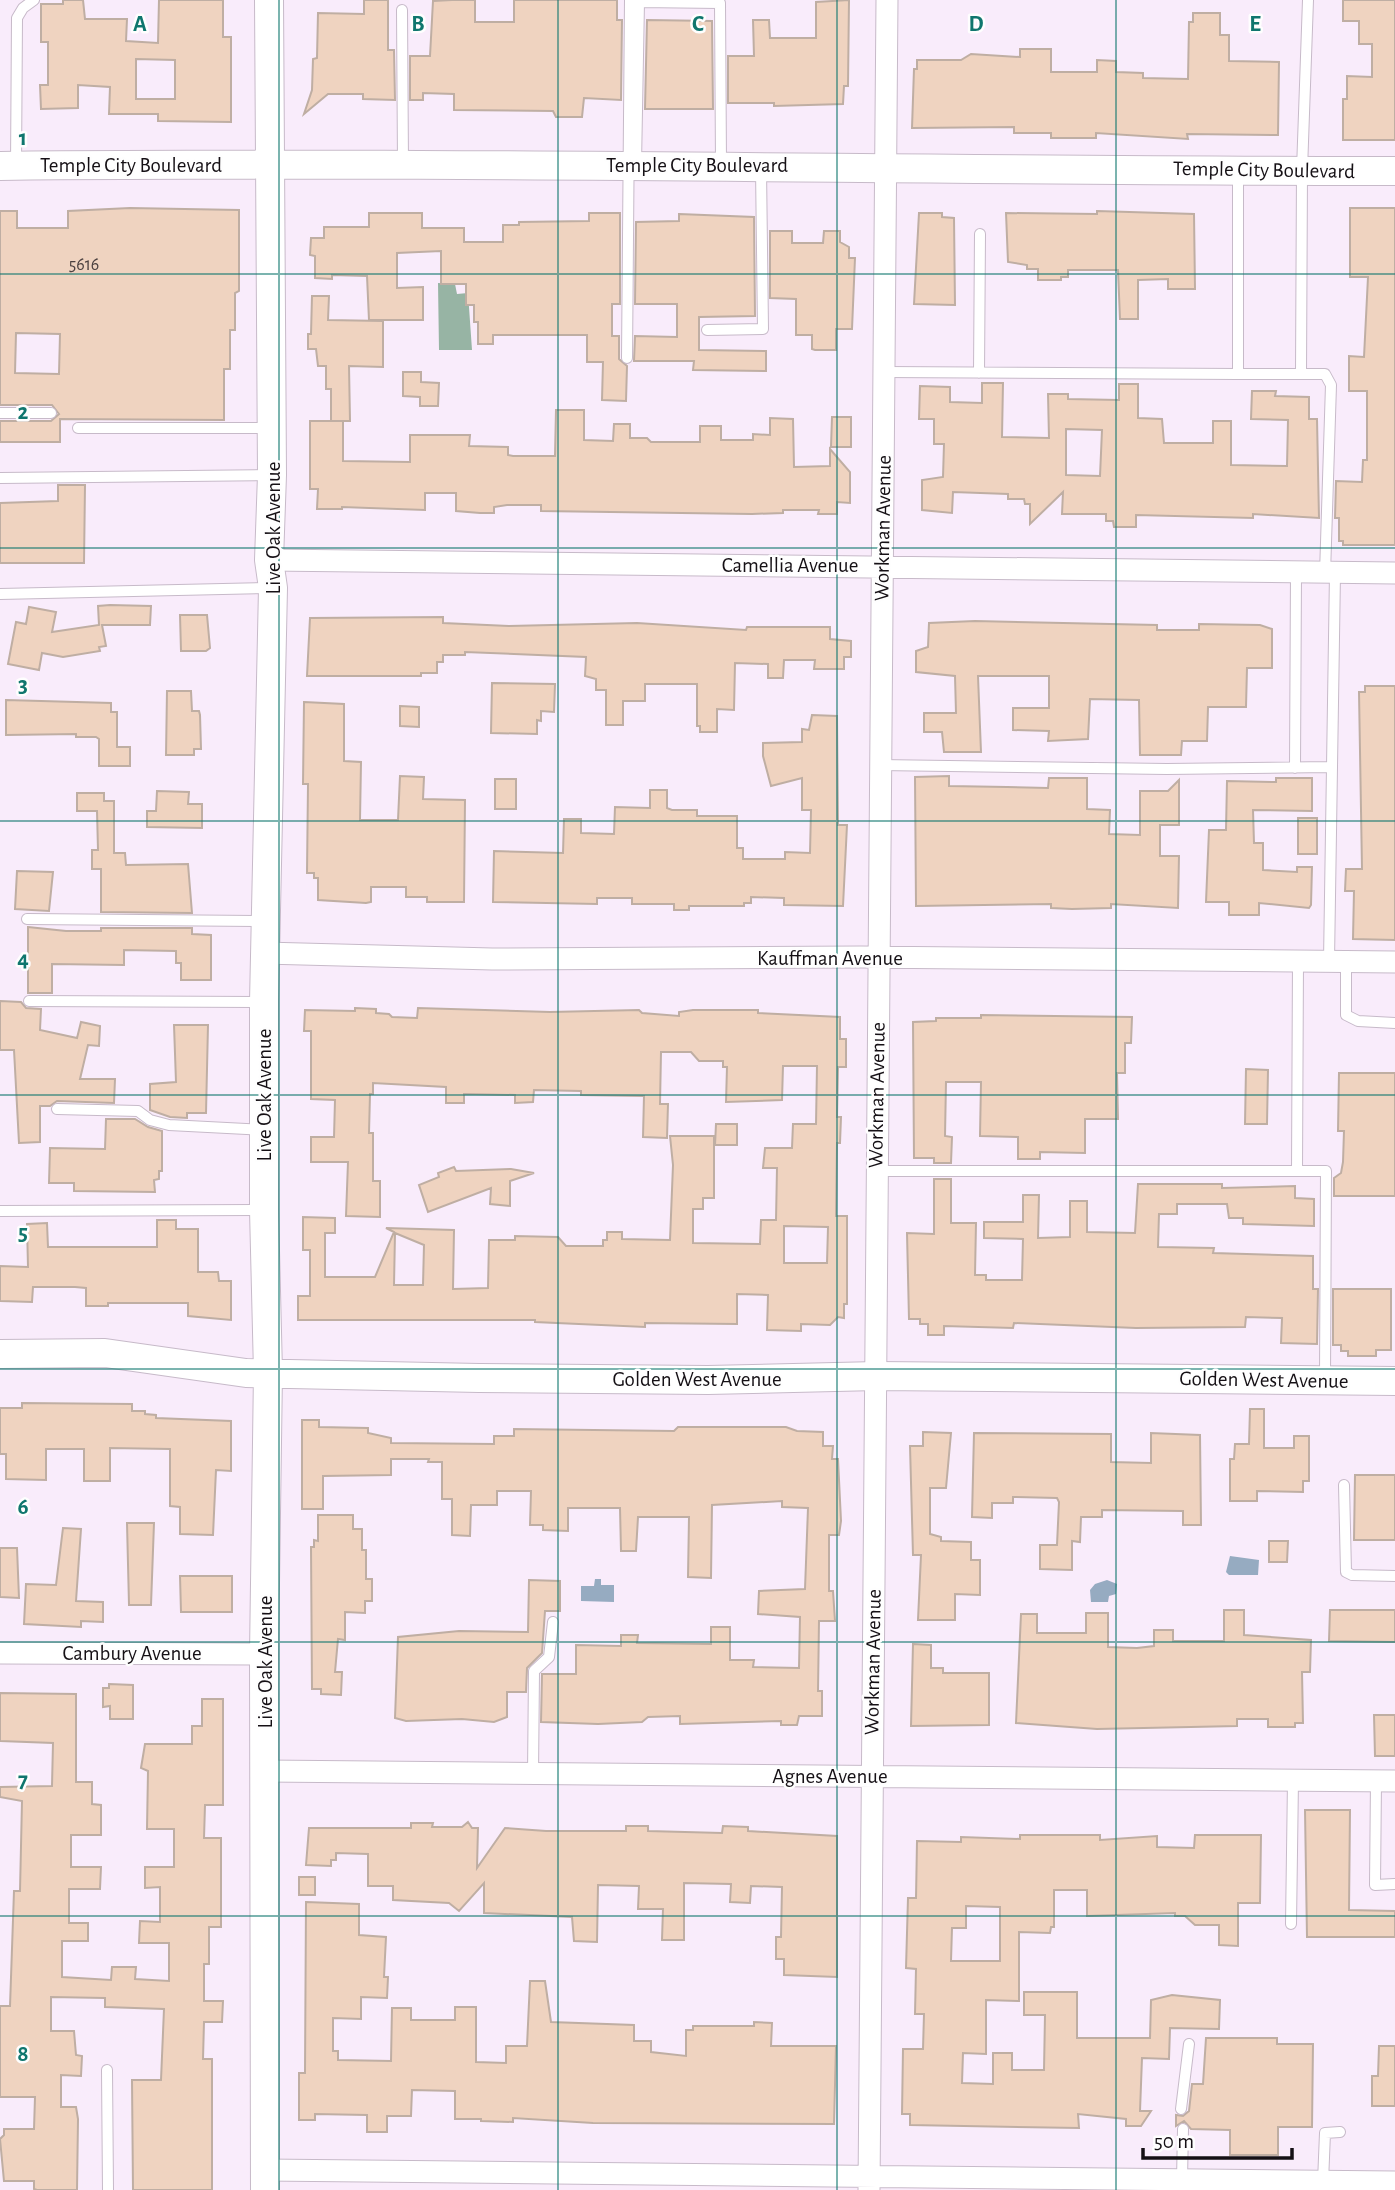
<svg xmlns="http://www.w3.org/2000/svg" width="1395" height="2190" font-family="'Alegreya Sans',sans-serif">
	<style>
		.forest { fill: #97b4a4 }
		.water { fill: #96abc1 }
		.building { fill: #efd3c0; stroke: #bfaea3; stroke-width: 2; fill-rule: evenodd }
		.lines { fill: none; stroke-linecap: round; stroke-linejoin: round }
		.lane-casing { stroke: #c7bac9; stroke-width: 12 }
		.street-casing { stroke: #c7bac9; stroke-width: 23 }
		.secondary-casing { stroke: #c7bac9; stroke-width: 30 }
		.lane { stroke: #fff; stroke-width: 10 }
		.street { stroke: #fff; stroke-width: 21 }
		.secondary { stroke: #fff; stroke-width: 28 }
		.grid { fill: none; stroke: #0f766e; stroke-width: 2; stroke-opacity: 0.55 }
		.labels { text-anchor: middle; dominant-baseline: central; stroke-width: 5; stroke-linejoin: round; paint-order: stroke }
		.number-label { font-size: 18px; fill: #4c4140 }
		.street-label { font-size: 21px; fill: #151015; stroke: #fefefe }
		.grid-label { font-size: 23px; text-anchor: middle; font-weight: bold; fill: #0f766e; stroke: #fefefe; stroke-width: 5; stroke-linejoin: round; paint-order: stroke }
	</style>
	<rect width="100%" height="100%" fill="#f9ecfb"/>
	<path class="forest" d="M438,283L455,284L457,294L468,293L472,350H439Z"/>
	<path class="water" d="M1230,1556L1259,1560L1258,1575H1229L1226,1572Z
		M595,1579H601V1585H614V1602L581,1601V1586H594Z
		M1107,1580L1117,1584L1116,1594L1109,1596L1108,1602H1091L1090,1590L1095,1584Z"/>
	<path class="building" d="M63,0H83L85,19H127L126,41L158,43L159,0H223V37H231V122L158,121V114H109L110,87L78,85V108L41,109L40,85H48V42H41V4H63ZM136,59L175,60V99H136Z
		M364,0H388V50H394L395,100L363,99V94H328L304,114L312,90L313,59L317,58L318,13L364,14Z
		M452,0H475V22H514V0H617V20H622L621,100L584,98L582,117H556L553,111L454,110V94L423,93V100H410V56H430L433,1Z
		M849,0L848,86H844L843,104L774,106V103H728V56H754L753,20H769L770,38H816V2Z
		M1343,0H1395V140H1343V99H1347V76L1372,77V44H1359V21H1343Z
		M1193,13H1220V35H1229V61L1279,62L1278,135L1187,134L1188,139L1096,133V138H1051V133H1014V127L912,128L914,69H917V60H961L971,54L1020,57V49H1051V72H1097V60L1116,61V72L1143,73V78L1188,79L1189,22H1193Z
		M647,20L712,21L713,109H645Z
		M130,208L239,210V291L235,293V330H230V369H224V420L60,419V442H0V421H51L59,414L52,405H0V211H17V228H68V211ZM16,333L60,334L59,374L15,373Z
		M1350,208H1395V545H1343V541H1339V518H1335L1336,481L1362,482L1363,460H1367V391H1349V356L1364,357L1368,277H1350Z
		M1097,211L1194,214L1195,289H1168V279L1138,280V319H1120L1118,270H1068V277H1061V280H1038V269H1027V265L1008,262L1006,213L1097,214Z
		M369,213H422V228H464V242H503V225H519V222L589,221V213H620V304H612V336H619V359L627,366L626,401L602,400L603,362H587V335H493V344H478V322H474V305H466V284H441V251L397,253V288L423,287V320H369L367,276L332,275V279L315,278V256L310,255L311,238H324V227H369Z
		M919,213H942V217L954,218L955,305L914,304Z
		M679,214L754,217L755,316L699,317V350L766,351V371L693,370L694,361H634L635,336L677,337V304H635L636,222L679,221Z
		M770,231H792V243H823L824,231H840V242L849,247V258H855L852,329H836V350H815L812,349V335H796V299L770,298Z
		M312,296H329L328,320L383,321V367L349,366L350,421H331V389H326V366H318L316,349H308V334H311Z
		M403,372H421V382L439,383L438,406H420V397L403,396Z
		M982,383H1003L1002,437L1049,438L1048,394H1068V399L1119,400V384H1138V418L1162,419L1164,443H1213V421H1231V465L1287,466L1288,420L1251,419L1252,391H1276L1275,396L1309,397V419H1317L1319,518L1253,514V518L1136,515V527H1114L1113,521H1106V514H1062L1063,492L1030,524V504H1025L1024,499H1008V494L953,492L952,513L922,510V480L943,477L944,444H934V419H919L920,386L950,387V402L982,403ZM1066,429L1102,430L1100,476L1066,475Z
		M556,410H584V440L613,441L614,424H630V438H647L651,442H700V426H721V440H753V434L770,435V418L793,419L794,467L830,466V449L850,472V503L837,502V514H818L819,510H783V513L752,514L541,511V505H507L494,507V513H480L456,511V493H425V510L342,507V509H317L318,489H310V421H343V461L410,462V435H470L469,446L508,447V455L513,456H555Z
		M832,417H851V447H831Z
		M58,485H85L84,563H0V503L58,501Z
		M110,605L151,606L150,625H102L106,646L99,647L100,651L63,657L42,653L39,670L8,664L16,622L26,624L29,607L56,612L52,632L99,625L98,606Z
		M180,615H207L210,648L206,651H181Z
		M443,617V623L509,626L637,623L746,630L747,627H830V639L851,641V657H844V669H814L815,660H784L783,678H768V664L735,663L734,710L717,709V732H700V726H697V684H645V701H623V725H606V690H596V679L585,676L586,657L465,652V655H443V662H437V673H421V676H307L310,618Z
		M975,621L1157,625V630H1199V624L1260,625L1272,629V668H1247L1246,707H1208L1207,741H1182L1181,755H1140L1139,700L1090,699L1088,739L1048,741L1049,731L1013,730V708H1049V676H978L981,752H944L942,732H924V713H956L955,676L916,672V651L928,647L929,623Z
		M492,683L555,684L554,712L541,711V721L537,720V734L491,733Z
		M1365,686H1395V940L1353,939L1354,891H1345L1346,869H1362L1359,692H1365Z
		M167,691H191L192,711H199L200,715L201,749H194V755H166Z
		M6,700L111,703V712H117V747H130V766H99V739L96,737H76V734L6,735Z
		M304,702L344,704V761L361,762L360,820H398L400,776L424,777L423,799L465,800L464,902H427V897H406V887H371V902L366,903L318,900V878H314V873H307L308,784H303Z
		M400,706L419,707V727L400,726Z
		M812,715L837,716L838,825H847L843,906L784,905V898L751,897V903H744V906H689V910H674V904H632V898H597V904L493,902L494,851L563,853L564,819H581V833L614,834L615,807L650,808V790H667V808L672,810H697V816H737V848H743V859H785V852L810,853L811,810H802V778L771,786L763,756V743L802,742V729L809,730Z
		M949,776V786L1007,787L1048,788L1049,778H1087V809L1110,810L1109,834L1140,835V791H1168L1179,780V825H1160V856H1179L1178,908L1111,904V908L1072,909L1051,908V904L916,906L915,777Z
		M1276,778H1312V811L1253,810L1254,843H1263V870L1297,872V867H1312L1311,905L1309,908L1259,903V915H1229V902H1206L1209,830H1226L1227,781L1276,782Z
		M495,779H516V809H495Z
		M157,791L189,792L188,804H202V828L147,827V811H156Z
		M77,793H104V801H114V853H125L126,865L188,864L192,913L101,912V869H92V850H98L97,811H77Z
		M1298,818H1317V854H1298Z
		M17,871L53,872L49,911L15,909Z
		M28,927L66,931H101V928H192V934L211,935V980H181V963H176V951L124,950V965L52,964V993H28Z
		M0,1001L21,1002L26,1008L41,1009L40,1030L77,1038L81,1022L100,1026L99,1046L88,1045L80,1079H115L114,1103L57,1101L50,1106H40V1142L19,1143L14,1050H0Z
		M355,1008L376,1009V1013L389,1014L392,1017L417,1018L418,1008L550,1012L639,1010L642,1013L679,1016V1012L693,1010H758V1013L840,1017V1039H846V1067H838L837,1117H841L840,1143H837L836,1216H847V1304H844V1318L838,1317L830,1325L801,1324V1331L767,1330L768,1295L737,1294V1324L645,1323V1327L535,1322V1320H298V1296H310V1250H303V1217L335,1218V1233H325V1277H375L394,1232L386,1228L454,1230L453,1289L488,1288L489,1240H515V1236L558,1237L566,1246H603V1240H607V1232H622V1239L670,1240L673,1165L670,1136H714V1198H703V1209H693V1243L760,1244L761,1220H776L777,1168H763L765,1148H792L793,1124H816L817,1066H783L782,1100L726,1102L727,1067H723V1061H699L691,1052H661L660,1104H668L667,1138L643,1137L644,1096L581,1095V1091L534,1090L533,1102L515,1103V1095L464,1094V1103H446V1087L373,1083V1094H370L369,1133H373V1181H380V1217L346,1216L348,1162H311V1137H334L335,1100L311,1099V1031H304L305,1010L355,1011ZM784,1226L828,1227L827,1263H784ZM395,1233L424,1245L423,1285H394Z
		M981,1015L1132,1017L1131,1043H1125V1073H1117L1118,1119H1085V1153L1040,1152V1159H1018V1137L980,1136L981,1082H946L945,1136L952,1137L951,1163H934V1158H914L913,1022L936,1021V1018H981Z
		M174,1025H208L206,1113H187V1118L170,1117L150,1110V1084L176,1082Z
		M1246,1069L1268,1070L1267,1124H1245Z
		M1339,1073H1395V1196H1334V1178L1341,1173L1343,1162L1344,1131H1338Z
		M106,1119H135L148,1127L162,1131V1171H159V1179L154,1180L155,1192L74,1191V1183H49L50,1148L105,1149Z
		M716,1124H737V1145H715Z
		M454,1167L456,1171L511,1169L534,1173L510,1181V1206L490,1204L491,1188L428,1212L419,1185L439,1177L438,1173Z
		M934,1179H951V1223H976L975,1275H986V1280H1022L1023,1239L984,1238V1222H1023V1195H1039L1038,1238L1070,1237V1201H1087V1232L1135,1233L1138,1184H1222V1188L1295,1186V1198L1314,1199V1226L1243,1224V1218H1229L1227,1204H1177V1214H1159L1158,1247L1214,1248L1213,1253L1313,1256V1289H1318L1317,1344L1281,1343L1282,1318L1246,1317L1245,1327L1136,1328L1014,1323L1013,1328L944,1326V1335H928V1324H920V1319H909L907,1233L934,1234Z
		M157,1220H176V1229H198V1272H218L219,1281H231V1320L188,1316V1303H108V1306H86V1288L75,1287H33L32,1302L0,1301V1266L28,1267L27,1224L47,1223L48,1247H157Z
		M1333,1289H1391V1350H1376V1356H1348V1351H1341V1345H1333Z
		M22,1403L132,1404V1411H145V1414L156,1415V1418L231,1421V1471L216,1470L213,1535L180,1534V1507L170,1506V1449L110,1448V1481H84V1449H46V1480L6,1479V1454H0V1408H22Z
		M1250,1409H1264V1448H1294V1436H1309V1481H1303V1492L1257,1491V1501H1230V1459H1234L1235,1444H1249Z
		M302,1420H319V1427L368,1428V1433L391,1438V1443L494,1444V1436H514V1429L674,1431L678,1427H786L797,1431L823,1432V1446H833L832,1459H838L841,1521L839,1535H829V1591H833L835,1621H819L818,1691H822V1716H799L797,1725H781V1721L680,1724V1716L648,1717L642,1722L598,1724L541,1722L542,1674H576V1645L621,1646V1635H638L637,1643L711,1644V1627H730V1660H754L753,1667L799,1668L800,1617L758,1614L759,1591L805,1589L808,1508L782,1507V1501L712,1505L711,1578L688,1577L689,1517H638L636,1551H621L620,1508H568V1531L543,1530V1525H530L531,1491H497V1505H471L470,1536L452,1535V1499H442V1462H428L429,1459H391V1475L323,1476V1509H302Z
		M923,1432L951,1433L946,1488H930V1534L941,1537V1541L971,1542V1560H980V1595L955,1594V1620H918L921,1555H913L910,1446H923Z
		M974,1433L1111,1434V1462L1151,1463V1433L1200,1435L1201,1525H1183V1511L1102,1510V1517H1081L1080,1542L1072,1541V1570L1040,1569V1545H1057L1059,1502L1057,1498L1013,1497V1503H992V1518L972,1517Z
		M1355,1475H1395V1540H1354Z
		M318,1515H353V1529H362V1550H366V1579H372V1601H365V1613L345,1612V1640L338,1639L335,1672H342L341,1695L321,1694V1689H312L311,1547H314V1540L318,1541Z
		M127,1523H154L151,1605H129Z
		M63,1528L81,1529L76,1601L103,1602V1622L81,1621V1627L24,1624L26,1584L56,1585Z
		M1269,1541H1288L1287,1562H1269Z
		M0,1548H17L19,1598L0,1597Z
		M180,1576H232V1612H181Z
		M529,1580L560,1581V1611H545L542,1653L527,1668L526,1692H507V1717L494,1722L462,1719L406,1721L395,1718L398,1637L459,1631L528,1632Z
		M1224,1610H1244V1635L1311,1640L1310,1672H1302L1303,1723H1295V1727H1268V1719H1237V1726L1097,1729L1016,1723L1021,1614H1037V1633H1086V1613H1108V1647L1137,1648L1154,1646V1630H1173V1641H1224Z
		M1330,1610H1395V1642L1329,1641Z
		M913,1644L931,1645V1668H943V1673H989V1725L911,1726Z
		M109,1684L133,1685V1719H110V1706L103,1707V1688H109Z
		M0,1693L76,1694V1782H92V1804L101,1805V1835H71V1867H101L100,1889H69V1923H88V1941H62V1977L111,1980L112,1967H136L135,1979L169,1981V1943H139L140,1921L160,1922V1887L145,1888V1867H174V1829H147L148,1771L141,1768L145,1744H192V1726H202V1699H223V1805H205L204,1838H221V1927H209V1964H204V2001H223L222,2022H204L203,2059H212V2190H133L132,2080H161L164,2009L105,2007V1998L51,1997V2031H74L76,2055L82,2056L81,2076L61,2075V2107H76L78,2119L77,2190H37L34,2189V2181H4L0,2139L4,2135V2129H34L35,2097H0V2006H10L14,1891H20L22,1801L0,1797V1787L52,1786L53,1743L0,1741Z
		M1374,1715H1395V1756H1375Z
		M1305,1810H1350L1349,1910L1395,1911V1937H1307Z
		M468,1822L472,1828H478L477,1868L505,1828L546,1831H626V1826H648V1831L722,1833L723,1826L748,1827V1831L837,1836V1977L784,1975V1959H776V1937H781L782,1887L751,1886L750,1903L730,1902L731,1884L684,1883V1940H662L663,1909H638L639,1886L598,1885L597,1942L574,1941L572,1917L484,1913V1883L459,1911L449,1903L393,1900V1886H368V1854L336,1853V1860H331V1866L306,1865L309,1828H411V1823H433L432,1827H462Z
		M1020,1835H1100V1840L1157,1836V1847L1194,1848L1195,1835H1261L1260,1903H1238V1946L1219,1945V1925H1195L1185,1916H1175V1913L1087,1916V1890H1054V1927H1051L1050,1933L1019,1932V2001L986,2000V2054L963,2053L962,2083L993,2084V2053H1012V2070H1044L1045,2015H1024V1992H1077V2038H1150L1151,2000L1172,1995L1220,2000L1219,2029L1170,2028L1169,2059L1142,2058L1140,2111H1151L1141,2126H1126V2119L1078,2114L1079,2128L910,2125V2114H902L903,2049H923L924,2014H915L916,1969L906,1968L908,1898H916L917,1841L961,1842V1837L1020,1839ZM966,1906L1000,1907V1961H951L952,1928H966Z
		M299,1877H315V1895H299Z
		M306,1902L359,1904V1935L386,1937L384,1977H388L387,1998L361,1997V2019L333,2018V2051H338V2060L391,2061L392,2008H411V2020H455V2007H476V2062L506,2063V2046H527L530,1981H545L551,2022L634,2025V2041H651V2052L686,2056V2030H693V2026H754V2022L772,2023L771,2046H836L834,2124L593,2123L513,2118V2122L481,2121V2119H455V2091L412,2090L411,2116H387V2132H367V2115L315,2114V2120H299V2073H305Z
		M1206,2038H1277V2044H1313L1312,2127H1278V2155H1230V2130L1191,2129L1184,2121L1176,2126V2115L1183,2116L1189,2111L1192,2084H1203Z
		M1379,2046H1395V2106H1372V2076H1378Z"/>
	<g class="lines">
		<defs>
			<path id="lane" d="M402,10L403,165
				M636,164L639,2L720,3L721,164
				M16,166L17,18L23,8L34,0
				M1238,172V374H1325L1331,385L1325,574
				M707,330L763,329L761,168
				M627,358L630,0
				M885,372L1238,374
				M979,373L980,234
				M1301,374L1302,170L1308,0
				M0,413H51
				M78,428H269
				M0,478L270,475
				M0,594L270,588
				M879,765L1167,769L1330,767
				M1295,768L1296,573
				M27,919L265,921
				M1329,961L1335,573
				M1346,961V1015L1358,1021L1395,1023
				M29,1001L264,1002
				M57,1109L138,1111L150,1120L169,1125L264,1130
				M876,1171H1326L1325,1379
				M1297,1171L1298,961
				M0,1211L263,1210
				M1344,1485L1346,1572L1352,1575L1395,1576
				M533,1774L534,1671L549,1657L553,1622
				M1376,1781L1375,1885L1395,1884
				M1291,1924L1293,1780
				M107,2070L108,2190
				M1181,2109L1189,2044
				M1182,2180L1183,2129
				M1323,2182L1325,2133L1340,2132"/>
			<path id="street" d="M269,560L1395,573
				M264,953L492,959L861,957L1395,962
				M0,1653L264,1654
				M265,1771L1395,1781
				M265,2170L1395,2182
				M869,2190L887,0"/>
			<path id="secondary" d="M0,166C465,161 930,171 1395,171
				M0,1354L105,1353L246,1373L479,1378L708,1380L877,1376L1395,1381
				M265,2190L264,1654L268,1372L264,1210V1002L273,588L269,560L272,475L269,0"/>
		</defs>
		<use href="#lane" class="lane-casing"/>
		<use href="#street" class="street-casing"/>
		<use href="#secondary" class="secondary-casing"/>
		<use href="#lane" class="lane"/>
		<use href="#street" class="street"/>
		<use href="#secondary" class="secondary"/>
	</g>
	<path class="grid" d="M279,0V2190M558,0V2190M837,0V2190M1116,0V2190M0,274H1395M0,548H1395M0,821H1395M0,1095H1395M0,1369H1395M0,1642H1395M0,1916H1395"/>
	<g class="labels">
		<g class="number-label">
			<text x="84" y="265">5616</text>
		</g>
		<g class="street-label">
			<text x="131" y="165">Temple City Boulevard</text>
			<text x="697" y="165">Temple City Boulevard</text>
			<text transform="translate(1264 170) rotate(1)">Temple City Boulevard</text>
			<text transform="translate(273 528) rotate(-90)">Live Oak Avenue</text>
			<text transform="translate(883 528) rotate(-89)">Workman Avenue</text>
			<text x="790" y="565">Camellia Avenue</text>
			<text x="830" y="958">Kauffman Avenue</text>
			<text transform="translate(264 1095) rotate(-90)">Live Oak Avenue</text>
			<text transform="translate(877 1095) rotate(-89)">Workman Avenue</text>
			<text x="697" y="1379">Golden West Avenue</text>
			<text transform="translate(1264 1380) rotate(1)">Golden West Avenue</text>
			<text x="132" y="1653">Cambury Avenue</text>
			<text transform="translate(265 1662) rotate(-90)">Live Oak Avenue</text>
			<text transform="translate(873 1662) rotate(-89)">Workman Avenue</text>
			<text x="830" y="1776">Agnes Avenue</text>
		</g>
	</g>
	<g class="grid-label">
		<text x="140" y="31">A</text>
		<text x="418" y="31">B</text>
		<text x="698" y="31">C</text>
		<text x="976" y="31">D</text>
		<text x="1255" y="31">E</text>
		<text x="23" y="145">1</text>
		<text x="23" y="419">2</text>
		<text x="23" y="692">3</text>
		<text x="23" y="966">4</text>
		<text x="23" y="1240">5</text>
		<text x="23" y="1514">6</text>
		<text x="23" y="1787">7</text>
		<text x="23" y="2061">8</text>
	</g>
	<path d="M1143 2148v10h149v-10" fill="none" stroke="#151015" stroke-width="3.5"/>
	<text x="1154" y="2148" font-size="21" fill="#151015" stroke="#fefefe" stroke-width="5" paint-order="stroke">50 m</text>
</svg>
